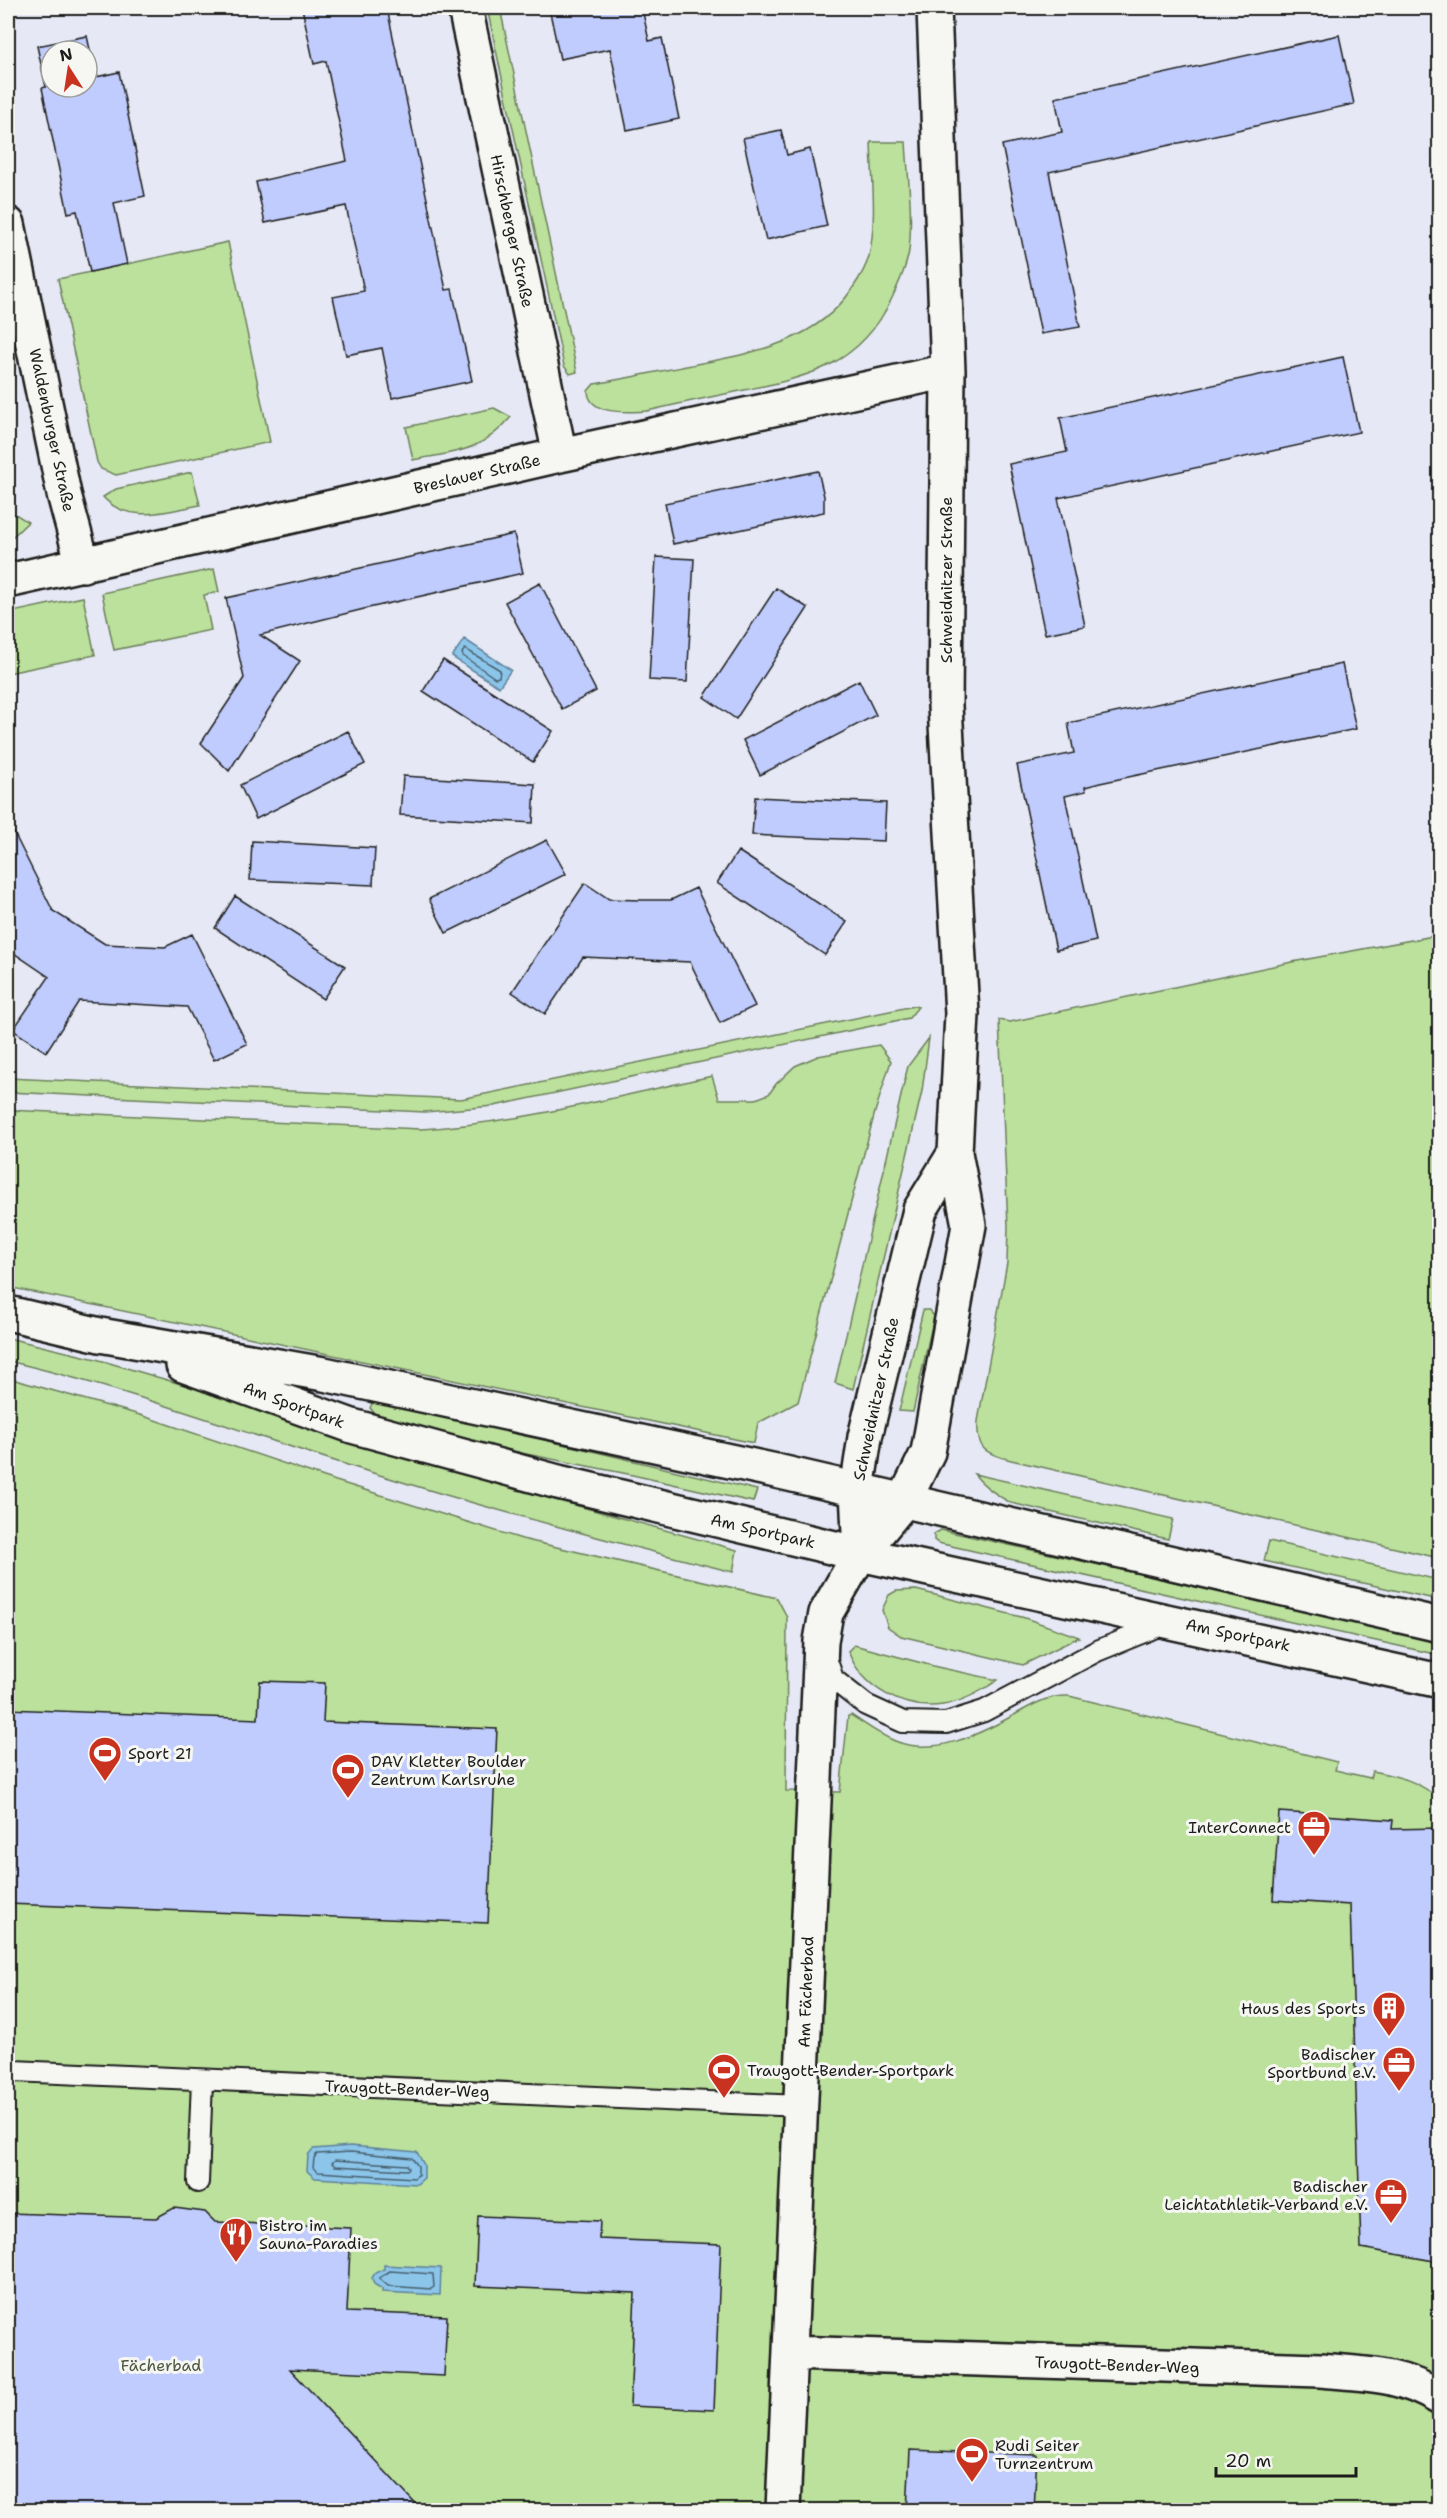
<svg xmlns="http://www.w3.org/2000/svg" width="1447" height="2518" font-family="'Shantell Sans',sans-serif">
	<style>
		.green { fill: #bbe19c; stroke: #6c7e5c; stroke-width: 1.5 }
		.water { fill: #8bc5ea; stroke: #5f8198; stroke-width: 1.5 }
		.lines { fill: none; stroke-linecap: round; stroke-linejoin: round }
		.shore { stroke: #48606e; stroke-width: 1.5 }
		.building { fill: #bfccfd; stroke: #1c1c1c; stroke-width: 1.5; fill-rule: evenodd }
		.lane-casing { stroke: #1c1c1c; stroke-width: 24 }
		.street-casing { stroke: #1c1c1c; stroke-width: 38 }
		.secondary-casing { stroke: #1c1c1c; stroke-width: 38 }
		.lane { stroke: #f6f6f2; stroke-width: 20 }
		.street { stroke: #f6f6f2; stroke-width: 33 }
		.secondary { stroke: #f6f6f2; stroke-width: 33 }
		.labels { text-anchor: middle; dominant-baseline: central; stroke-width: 6; stroke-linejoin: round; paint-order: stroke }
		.street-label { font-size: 16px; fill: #1c1c1c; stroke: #f6f6f2 }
		.poi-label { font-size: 16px; fill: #1c1c1c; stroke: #f6f6f2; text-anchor: start }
		.park-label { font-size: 16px; fill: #4c5742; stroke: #f6f6f2 }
	</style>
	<rect width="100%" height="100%" fill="#e6e9f5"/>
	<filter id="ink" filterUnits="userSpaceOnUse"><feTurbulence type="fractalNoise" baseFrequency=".0167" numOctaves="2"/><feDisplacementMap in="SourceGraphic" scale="12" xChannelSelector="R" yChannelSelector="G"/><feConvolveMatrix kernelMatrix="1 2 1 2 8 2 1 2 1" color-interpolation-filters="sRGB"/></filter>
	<g filter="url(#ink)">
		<path class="green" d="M487,8H500L577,372L570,374L564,366Z
			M1434,8H1440L1439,371Z
			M871,142H906C908,178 913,215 909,251C906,268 899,283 892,298C860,367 807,377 740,391C709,397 678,404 647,411C629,412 589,416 588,391L594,384C627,378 660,371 692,365C752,353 816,343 852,289C859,279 866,268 869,256C877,220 872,179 871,142Z
			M228,242L270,442L116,475L101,469L97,462L58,279Z
			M494,408L511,417C482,452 455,452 413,460L406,427Z
			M192,472L200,505C167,511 128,525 103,497L116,489Z
			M8,514L17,515L28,522L8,541Z
			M214,569L219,592L204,595L211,630L114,650L102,593Z
			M83,597L95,655L8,673V613Z
			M1439,935V1558L1011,1460C985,1454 976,1449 978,1421L1007,1263L1008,1227L999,1020L1010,1022L1292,962Z
			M914,1006L918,1007L909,1018L494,1106L425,1112L8,1092V1078L461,1099Z
			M929,1038L922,1091L853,1389L835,1383L906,1074L908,1066Z
			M879,1045L891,1061L875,1112L798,1402L758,1423L754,1443L8,1287V1110L421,1129C519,1123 615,1097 712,1076L719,1099H756L769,1094L776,1084L795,1066L818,1056Z
			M923,1310H929L934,1316L913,1412L899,1411Z
			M8,1338L96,1359L245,1403L387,1453L737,1550L733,1572C612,1542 492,1510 373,1473C251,1436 132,1390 8,1361Z
			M8,1378L140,1415L336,1481L522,1539L777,1598L787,1617L786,1791L840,1792L848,1716L851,1715C865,1724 879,1735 895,1741C934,1757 980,1734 1014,1715C1033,1705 1047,1695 1069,1696L1337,1762L1335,1770L1370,1778L1372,1771C1397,1776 1422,1781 1440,1801L1439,2510H8Z
			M373,1401H380L757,1490L753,1502L628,1474L475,1444L378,1417L370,1408Z
			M974,1474L1173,1519L1168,1539L1011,1503C996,1495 984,1487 974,1474Z
			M941,1530L1439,1640V1655L938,1543L934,1540V1534Z
			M1269,1541L1439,1580V1600L1264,1561Z
			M916,1590L1025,1618L1079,1637L1023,1665L901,1636L888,1627L882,1610L889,1595L896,1591Z
			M854,1645L937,1667L998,1680C982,1691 962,1702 943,1705C904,1711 862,1688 848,1651Z"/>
		<path class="water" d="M464,639L511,670L499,687L452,657Z
			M351,2146L417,2152L424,2165V2178L417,2184L315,2178L307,2171L308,2155L313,2149Z
			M384,2265L441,2268L440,2295L382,2292V2289L374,2284L372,2278L375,2273L384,2269Z"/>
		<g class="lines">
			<path class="shore" d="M465,649L500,670L499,677L495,678L463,656L462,653Z
				M351,2152L412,2158L418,2166V2175L414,2178L318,2172L313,2168L314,2158L317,2154Z
				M335,2160L407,2165L409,2168L407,2170L335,2166L332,2163Z
				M390,2271L433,2274L434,2287L431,2289L388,2286L379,2278Z"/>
		</g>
		<path class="building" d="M302,8H387L446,290L452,289L472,381L392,398L382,348L346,355L333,297L364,291L346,206L265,223L256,182L347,161L326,61L314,64Z
			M549,8H642L649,41L662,38L679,119L627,130L610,49L560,59Z
			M1339,35L1354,104L1049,172L1080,327L1041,334L1002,145L1062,132L1055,98Z
			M87,36L96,77L119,72L145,196L114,203L127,264L90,272L77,211L68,213L42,88L46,87L37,46ZM51,51H87V87H51Z
			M781,130L787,155L810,149L827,226L766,240L743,138Z
			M1343,357L1359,432L1058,498L1085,626L1045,634L1009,464L1067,452L1060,418Z
			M818,471L824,496V512L673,544L665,503Z
			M514,534L523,573L364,609L260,635L300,661L229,771L201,743L244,678L226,598Z
			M656,557L694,559L687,682L649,680Z
			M540,583L596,691L562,709L505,602Z
			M776,588L808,608L736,719L704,697Z
			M443,660L553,731L533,762L423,691Z
			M1342,664L1356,729L1100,783L1085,787L1086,791L1065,796L1096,941L1056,950L1017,765L1074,753L1068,723Z
			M859,680L876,715L760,775L743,740Z
			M348,731L365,764L256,819L240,785Z
			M403,776L535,784L533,823L400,815Z
			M755,797L886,803L884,841L752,835Z
			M8,821L53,911L105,944L165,947L192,934L247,1044L214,1060L187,1007L79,1001L46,1052L13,1030L49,977L8,949Z
			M547,840L566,874L446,933L429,899Z
			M252,841L375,848L373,885L250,880Z
			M738,851L847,922L825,955L717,883Z
			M585,883L609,899L640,900H671L696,888L755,1006L720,1023L690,962L583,957L545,1014L512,992Z
			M235,896L345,966L323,999L215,928Z
			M260,1681L325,1683L323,1722L497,1729L488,1923L8,1904V1709L258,1719Z
			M1279,1812L1393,1820L1392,1829L1440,1828V2262L1361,2248L1350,1905L1273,1900Z
			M174,2208L205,2212L215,2222L351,2228L347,2312L447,2316L444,2376L290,2369L422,2511H8V2213L156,2218Z
			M478,2216L600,2221L599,2239L721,2244L714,2410L630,2406L635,2293L475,2286Z
			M910,2450L1037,2455L1034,2511H907Z"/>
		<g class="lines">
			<defs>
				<path id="lane" d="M826,1658L833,1679L866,1705L903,1722L946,1723L984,1711L1097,1651L1166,1623
					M8,2073L13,2071L801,2106
					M198,2182L202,2080"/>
				<path id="street" d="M465,8L560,455
					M8,224L64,494L83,565
					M8,581L560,455L948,371
					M860,1554L857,1490L865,1437L920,1210L955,1153
					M790,2353L1320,2370C1365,2374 1399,2373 1440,2398
					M783,2510L821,1641L826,1613L860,1554L904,1501L928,1452L969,1225L955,1153L962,1014L945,706L948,371L934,8"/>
				<path id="secondary" d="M8,1313L100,1335L324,1374L776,1471L1440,1625
					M183,1365L352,1426L558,1482L860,1554L1440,1681"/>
			</defs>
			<use href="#lane" class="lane-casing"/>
			<use href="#street" class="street-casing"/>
			<use href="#secondary" class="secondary-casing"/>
			<use href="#lane" class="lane"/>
			<use href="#street" class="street"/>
			<use href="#secondary" class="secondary"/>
		</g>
	</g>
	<defs>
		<symbol id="stadium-pin" viewBox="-11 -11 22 30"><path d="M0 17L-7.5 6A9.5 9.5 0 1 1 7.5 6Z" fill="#c8321e" stroke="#f6f6f2"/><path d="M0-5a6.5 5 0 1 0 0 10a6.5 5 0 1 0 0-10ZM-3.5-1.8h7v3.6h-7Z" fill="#fff"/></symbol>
		<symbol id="office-pin" viewBox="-11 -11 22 30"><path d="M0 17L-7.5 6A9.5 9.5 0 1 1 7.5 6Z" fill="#c8321e" stroke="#f6f6f2"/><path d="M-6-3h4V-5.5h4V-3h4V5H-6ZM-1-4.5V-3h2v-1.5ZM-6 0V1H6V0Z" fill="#fff"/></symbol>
		<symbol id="building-pin" viewBox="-11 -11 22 30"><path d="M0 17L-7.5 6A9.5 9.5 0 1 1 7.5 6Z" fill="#c8321e" stroke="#f6f6f2"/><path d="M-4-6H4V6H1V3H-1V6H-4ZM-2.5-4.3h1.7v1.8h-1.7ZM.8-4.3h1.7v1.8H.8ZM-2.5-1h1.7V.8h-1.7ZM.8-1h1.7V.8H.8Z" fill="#fff"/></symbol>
		<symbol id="restaurant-pin" viewBox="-11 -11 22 30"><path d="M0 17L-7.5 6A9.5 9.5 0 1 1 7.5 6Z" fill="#c8321e" stroke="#f6f6f2"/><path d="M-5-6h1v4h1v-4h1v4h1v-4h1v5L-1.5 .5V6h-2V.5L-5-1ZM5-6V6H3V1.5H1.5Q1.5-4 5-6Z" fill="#fff"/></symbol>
	</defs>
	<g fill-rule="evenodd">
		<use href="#stadium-pin" x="86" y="1734" width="38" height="52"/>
		<use href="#stadium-pin" x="329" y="1751" width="38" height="52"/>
		<use href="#office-pin" x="1295" y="1808" width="38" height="52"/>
		<use href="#building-pin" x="1370" y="1989" width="38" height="52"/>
		<use href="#office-pin" x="1380" y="2044" width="38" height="52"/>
		<use href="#stadium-pin" x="705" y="2051" width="38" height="52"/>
		<use href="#office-pin" x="1372" y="2176" width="38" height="52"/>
		<use href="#restaurant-pin" x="217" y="2215" width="38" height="52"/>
		<use href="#stadium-pin" x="953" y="2435" width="38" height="52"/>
	</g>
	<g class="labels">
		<g class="street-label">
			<text transform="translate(512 231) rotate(78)">Hirschberger Straße</text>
			<text transform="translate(52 430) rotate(78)">Waldenburger Straße</text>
			<text transform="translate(477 474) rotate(-13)">Breslauer Straße</text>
			<text transform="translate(946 580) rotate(-90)">Schweidnitzer Straße</text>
			<text transform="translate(876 1399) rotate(-78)">Schweidnitzer Straße</text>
			<text transform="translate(294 1405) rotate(20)">Am Sportpark</text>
			<text transform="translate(763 1531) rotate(13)">Am Sportpark</text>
			<text transform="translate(1238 1635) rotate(12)">Am Sportpark</text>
			<text transform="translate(806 1992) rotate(-88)">Am Fächerbad</text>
			<text transform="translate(407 2089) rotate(2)">Traugott-Bender-Weg</text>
			<text transform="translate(1117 2365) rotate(2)">Traugott-Bender-Weg</text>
		</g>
		<g class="poi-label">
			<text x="128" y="1753">Sport 21</text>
			<text x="371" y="1761">DAV Kletter Boulder<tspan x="371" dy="18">Zentrum Karlsruhe</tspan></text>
			<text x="1291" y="1827" text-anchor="end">InterConnect</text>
			<text x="1366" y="2008" text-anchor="end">Haus des Sports</text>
			<text x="1376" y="2054" text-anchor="end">Badischer<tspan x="1376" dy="18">Sportbund e.V.</tspan></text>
			<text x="747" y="2070">Traugott-Bender-Sportpark</text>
			<text x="1368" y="2186" text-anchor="end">Badischer<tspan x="1368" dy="18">Leichtathletik-Verband e.V.</tspan></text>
			<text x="259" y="2225">Bistro im<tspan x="259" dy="18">Sauna-Paradies</tspan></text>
			<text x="995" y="2445">Rudi Seiter<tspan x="995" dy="18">Turnzentrum</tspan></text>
		</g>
		<g class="park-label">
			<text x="161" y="2365">Fächerbad</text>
		</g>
	</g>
	<rect width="1447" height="2518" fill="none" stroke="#f6f6f2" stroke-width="30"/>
	<rect x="15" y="15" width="1417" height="2488" fill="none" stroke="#1c1c1c" stroke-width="2" filter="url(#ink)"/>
	<g transform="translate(69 69) rotate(348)"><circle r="28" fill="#f6f6f2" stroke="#9f9f9c" stroke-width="1.5"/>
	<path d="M0-4.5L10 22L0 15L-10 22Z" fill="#c8321e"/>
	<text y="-9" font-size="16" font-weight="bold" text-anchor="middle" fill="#1c1c1c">N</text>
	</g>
	<path d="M1216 2467v9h140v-9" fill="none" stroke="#1c1c1c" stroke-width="3"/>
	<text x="1225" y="2467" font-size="18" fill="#1c1c1c" stroke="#f6f6f2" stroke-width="4.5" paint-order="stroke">20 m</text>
</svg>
